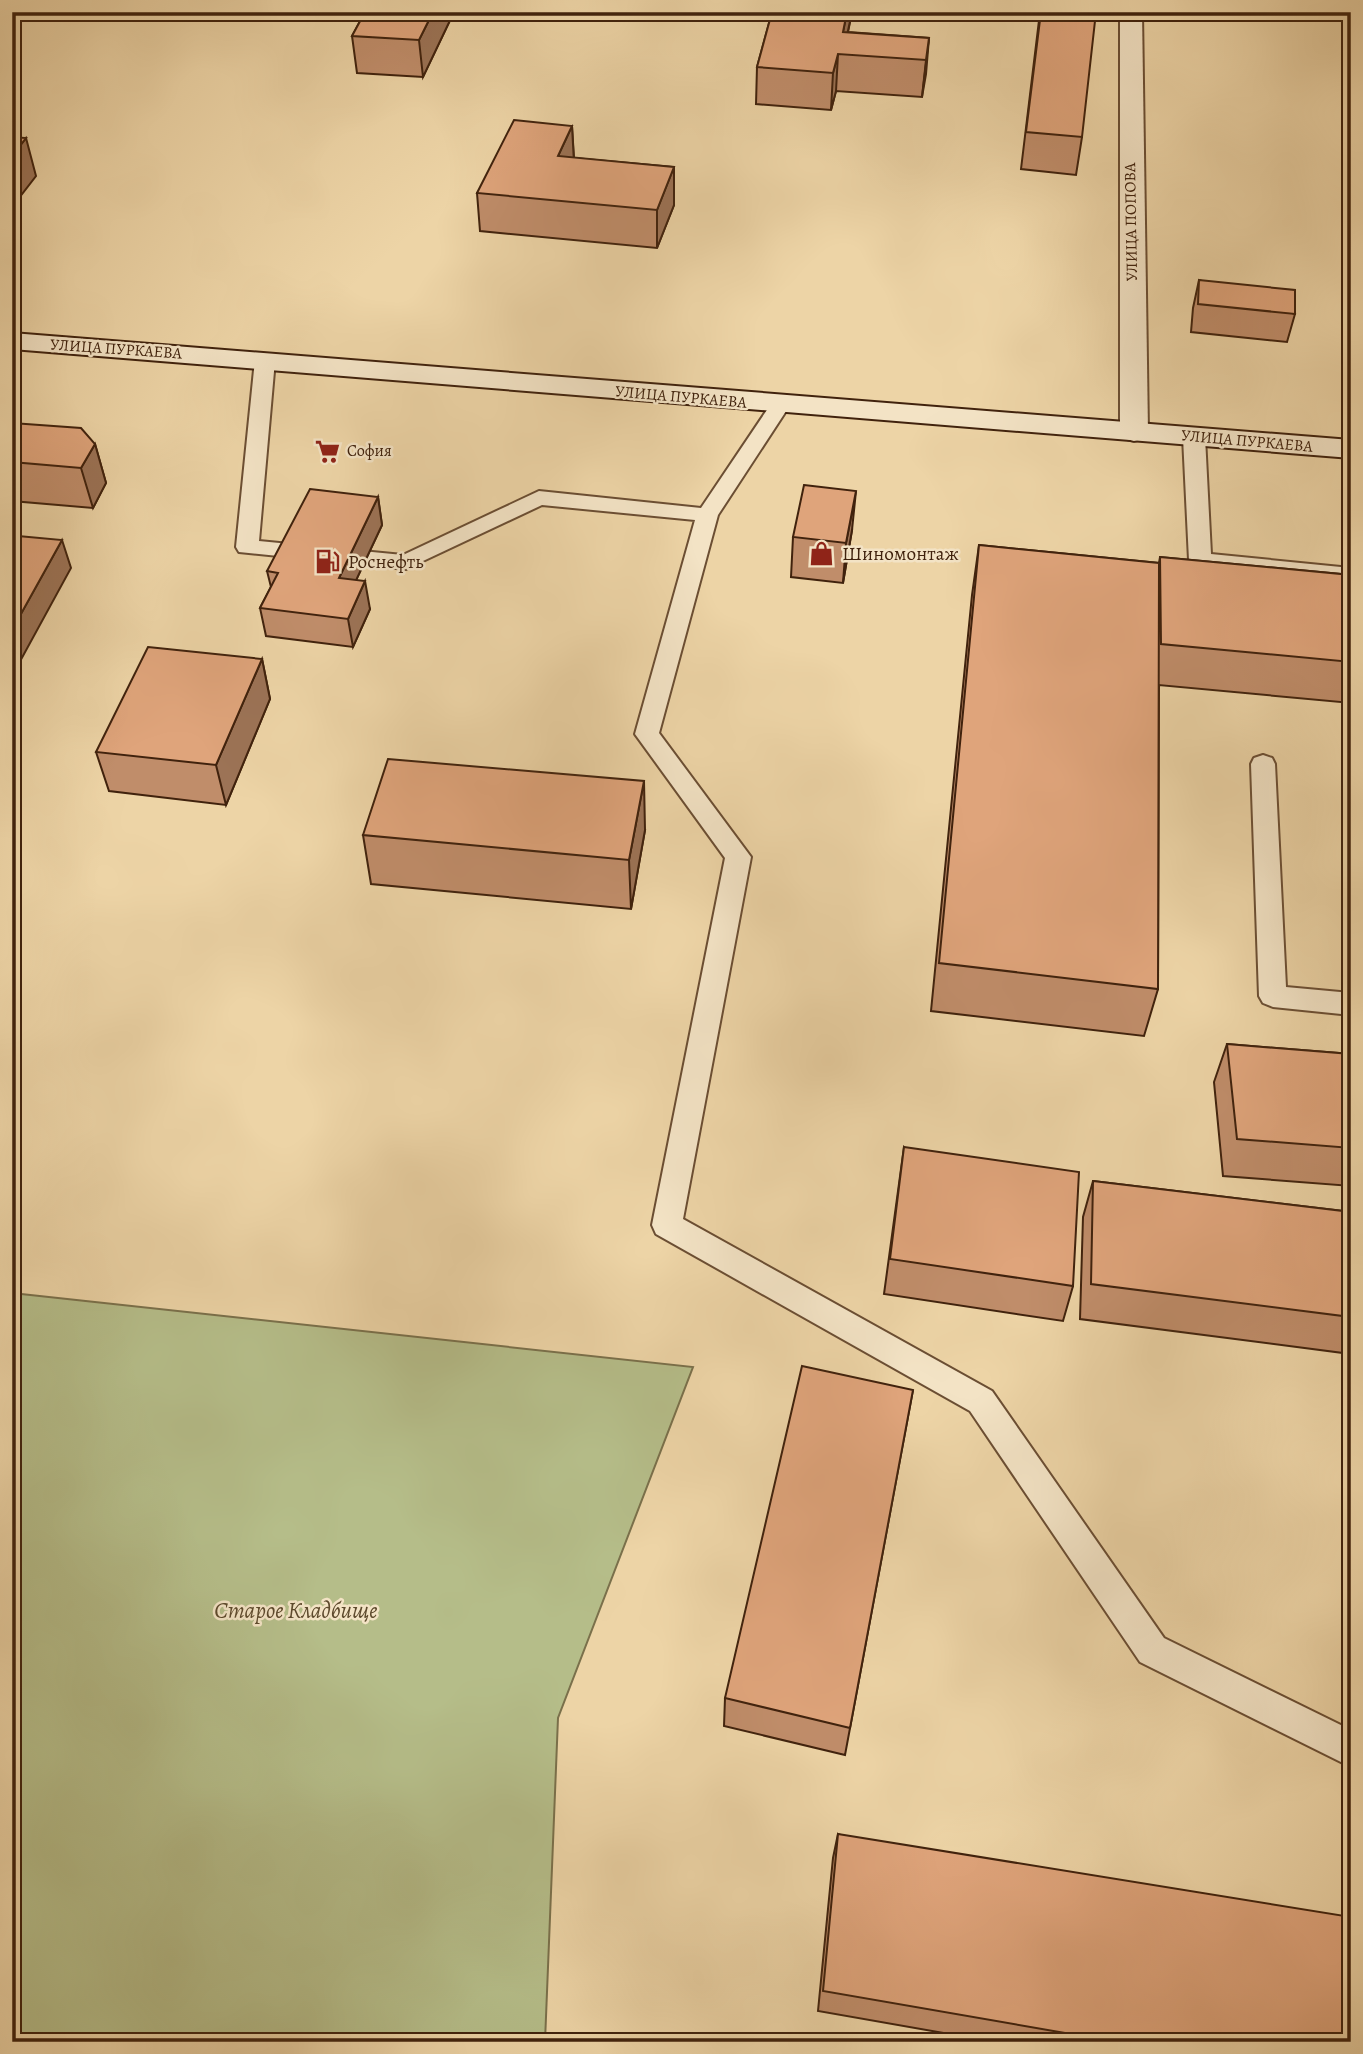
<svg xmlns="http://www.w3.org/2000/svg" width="1363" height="2054" font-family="Alegreya,serif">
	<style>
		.green { fill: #b5bd89; stroke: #7a704b; stroke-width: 2 }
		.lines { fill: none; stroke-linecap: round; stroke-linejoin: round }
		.lane-casing { stroke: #6b4e33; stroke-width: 4 }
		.street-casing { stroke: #6b4e33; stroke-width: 4 }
		.secondary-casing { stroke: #40220d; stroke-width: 4 }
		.lane { fill: #f3e3c5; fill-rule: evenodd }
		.street { fill: #f3e3c5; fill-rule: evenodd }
		.secondary { fill: #f3e3c5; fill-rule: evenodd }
		.wall { fill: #c08d6a; stroke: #40220d; stroke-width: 2 }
		.shaded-wall { fill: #9c7356; stroke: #40220d; stroke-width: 2 }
		.building { fill: #dfa47b; stroke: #40220d; stroke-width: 2 }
		.labels { text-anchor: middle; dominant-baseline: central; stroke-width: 5; stroke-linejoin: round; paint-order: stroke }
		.far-street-label { font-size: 16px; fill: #40220d; stroke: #f3e3c5 }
		.far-poi-label { font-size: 16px; fill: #40220d; stroke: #f3e3c5; text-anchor: start }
		.poi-label { font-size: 19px; fill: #40220d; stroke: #f3e3c5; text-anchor: start }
		.near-park-label { font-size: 23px; font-style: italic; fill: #5d492c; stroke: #f3e3c5 }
	</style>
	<rect width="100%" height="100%" fill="#edd4a6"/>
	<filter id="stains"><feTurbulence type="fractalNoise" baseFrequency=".00286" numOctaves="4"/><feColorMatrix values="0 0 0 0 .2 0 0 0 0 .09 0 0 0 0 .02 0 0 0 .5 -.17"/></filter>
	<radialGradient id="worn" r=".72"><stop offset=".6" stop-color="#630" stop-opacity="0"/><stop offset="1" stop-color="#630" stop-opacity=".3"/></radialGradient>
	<path class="green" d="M12,1293L693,1367L558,1718L545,2042H12Z"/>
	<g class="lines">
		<defs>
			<path id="lane" d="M265,354L275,360L259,541L403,555L539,491L701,508L773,401H787L790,405L718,515L659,733L751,857L683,1219L992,1391L1164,1638L1351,1730V1767L1140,1662L970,1411L656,1234L652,1225L725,858L635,734L695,520L542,505L406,569L239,552L236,547L255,360Z
				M1194,431L1205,437L1211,554L1351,568V582L1192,565L1189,560L1183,437Z
				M1263,755L1272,758L1275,764L1286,987L1351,993V1015L1273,1007L1263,1003L1259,996L1251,764L1254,758Z"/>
			<path id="street" d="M1120,12H1142L1148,432L1144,438L1134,441L1124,438L1120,432Z"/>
			<path id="secondary" d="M12,333L1351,440V458L12,349Z"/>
		</defs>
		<use href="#lane" class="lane-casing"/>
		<use href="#street" class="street-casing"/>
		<use href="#secondary" class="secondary-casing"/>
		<use href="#lane" class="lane"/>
		<use href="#street" class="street"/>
		<use href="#secondary" class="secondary"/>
	</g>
	<path class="wall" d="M365,12H454L423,77L357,73L352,36Z
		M772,12H852L848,32L929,38L922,97L836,91L831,110L756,104L757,67Z
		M1040,12L1082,137L1076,175L1021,169Z
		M572,126L574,158L674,167V205L657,248L480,231L477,193Z
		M1199,280L1295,314L1287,342L1191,332L1193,308Z
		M12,423L95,444L106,483L93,508L12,501Z
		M378,497L382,525L356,580L370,609L353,647L266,636L260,608L271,587L267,571Z
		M852,530L843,583L791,577L793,537Z
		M979,545L1159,563L1160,557L1351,575V703L1159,685L1158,989L1144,1036L931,1011L972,595Z
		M262,659L270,699L226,805L109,791L96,752Z
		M645,830L631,909L371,884L363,835Z
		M1227,1044L1351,1054V1186L1223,1176L1214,1082Z
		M904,1147L1073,1286L1063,1321L884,1294Z
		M1093,1181L1351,1212V1354L1080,1319L1083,1217Z
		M913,1390L845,1755L724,1726L725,1698Z
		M838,1834L1351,2042H995L818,2011L833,1858Z"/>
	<path class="shaded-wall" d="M433,12H454L423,77L419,40Z
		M847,12H852L843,54V32Z
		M929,38L926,74L922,97L926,60Z
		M838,54L836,91L831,110L833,73Z
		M572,126L574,163L558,156Z
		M26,138L36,176L12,207V156Z
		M674,167V205L657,248V210Z
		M95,444L106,483L93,508L81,468Z
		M856,491L852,530L843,583L846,543Z
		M378,497L382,525L344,606L339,578Z
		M62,540L71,568L12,676V630Z
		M365,581L370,609L353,647L348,619Z
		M262,659L270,699L226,805L216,765Z
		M644,781L645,830L631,909L629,860Z"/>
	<path class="building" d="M365,12H433L419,40L352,36Z
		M772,12H847L843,32L929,38L926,60L838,54L833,73L757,67Z
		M1041,12H1096L1082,137L1026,132Z
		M514,120L572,126L558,156L674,167L657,210L477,193Z
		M12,137L26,138L12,156Z
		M1199,280L1295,290V314L1198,304Z
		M12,423L81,428L95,444L81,468L12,462Z
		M804,485L856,491L846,543L793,537Z
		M310,489L378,497L339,578L365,581L348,619L260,608L278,573L267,571Z
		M18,536L62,540L12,630V547Z
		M979,545L1159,563L1158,989L939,963Z
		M1160,557L1351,575V662L1161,644Z
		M148,647L262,659L216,765L96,752Z
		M388,759L644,781L629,860L363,835Z
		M1227,1044L1351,1054V1148L1237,1139Z
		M904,1147L1079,1172L1073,1286L890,1259Z
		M1093,1181L1351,1212V1317L1091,1284Z
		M802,1366L913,1390L850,1728L725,1698Z
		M838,1834L1351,1917V2042H1117L823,1991Z"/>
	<defs>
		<symbol id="supermarket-bare" viewBox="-9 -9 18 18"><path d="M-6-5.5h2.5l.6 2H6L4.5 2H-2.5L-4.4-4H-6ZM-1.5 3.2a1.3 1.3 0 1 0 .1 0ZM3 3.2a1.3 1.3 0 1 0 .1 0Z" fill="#8f2418" stroke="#f3e3c5" stroke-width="2.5" paint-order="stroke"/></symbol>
		<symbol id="shop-bare" viewBox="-9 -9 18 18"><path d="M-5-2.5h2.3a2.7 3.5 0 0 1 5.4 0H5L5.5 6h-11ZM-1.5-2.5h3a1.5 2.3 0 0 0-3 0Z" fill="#8f2418" stroke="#f3e3c5" stroke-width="2.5" paint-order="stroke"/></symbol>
		<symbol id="fuel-bare" viewBox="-9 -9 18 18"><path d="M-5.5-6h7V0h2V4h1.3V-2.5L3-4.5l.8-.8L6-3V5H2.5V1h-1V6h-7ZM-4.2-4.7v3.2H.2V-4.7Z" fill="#8f2418" stroke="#f3e3c5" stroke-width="2.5" paint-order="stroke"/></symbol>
	</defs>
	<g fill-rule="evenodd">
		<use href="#supermarket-bare" x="310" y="434" width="35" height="35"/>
		<use href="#shop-bare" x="804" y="536" width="35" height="35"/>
		<use href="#fuel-bare" x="310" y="544" width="35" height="35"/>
	</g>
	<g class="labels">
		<g class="far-street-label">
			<text transform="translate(1131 222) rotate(-91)">УЛИЦА ПОПОВА</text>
			<text transform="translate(116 349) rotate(4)">УЛИЦА ПУРКАЕВА</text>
			<text transform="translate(681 397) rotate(5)">УЛИЦА ПУРКАЕВА</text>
			<text transform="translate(1247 441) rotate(5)">УЛИЦА ПУРКАЕВА</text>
		</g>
		<g class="far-poi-label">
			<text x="347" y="451">София</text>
		</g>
		<g class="poi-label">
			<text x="842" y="554">Шиномонтаж</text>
			<text x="348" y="562">Роснефть</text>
		</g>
		<g class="near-park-label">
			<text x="296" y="1610">Старое Кладбище</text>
		</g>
	</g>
	<rect width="1363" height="2054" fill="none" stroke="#edd4a6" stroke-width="42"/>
	<rect x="14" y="14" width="1335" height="2026" fill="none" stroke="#40220d" stroke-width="3.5"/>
	<rect x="21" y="21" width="1321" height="2012" fill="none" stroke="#40220d" stroke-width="2"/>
	<rect width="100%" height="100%" filter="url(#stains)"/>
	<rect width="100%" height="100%" fill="url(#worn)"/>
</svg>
